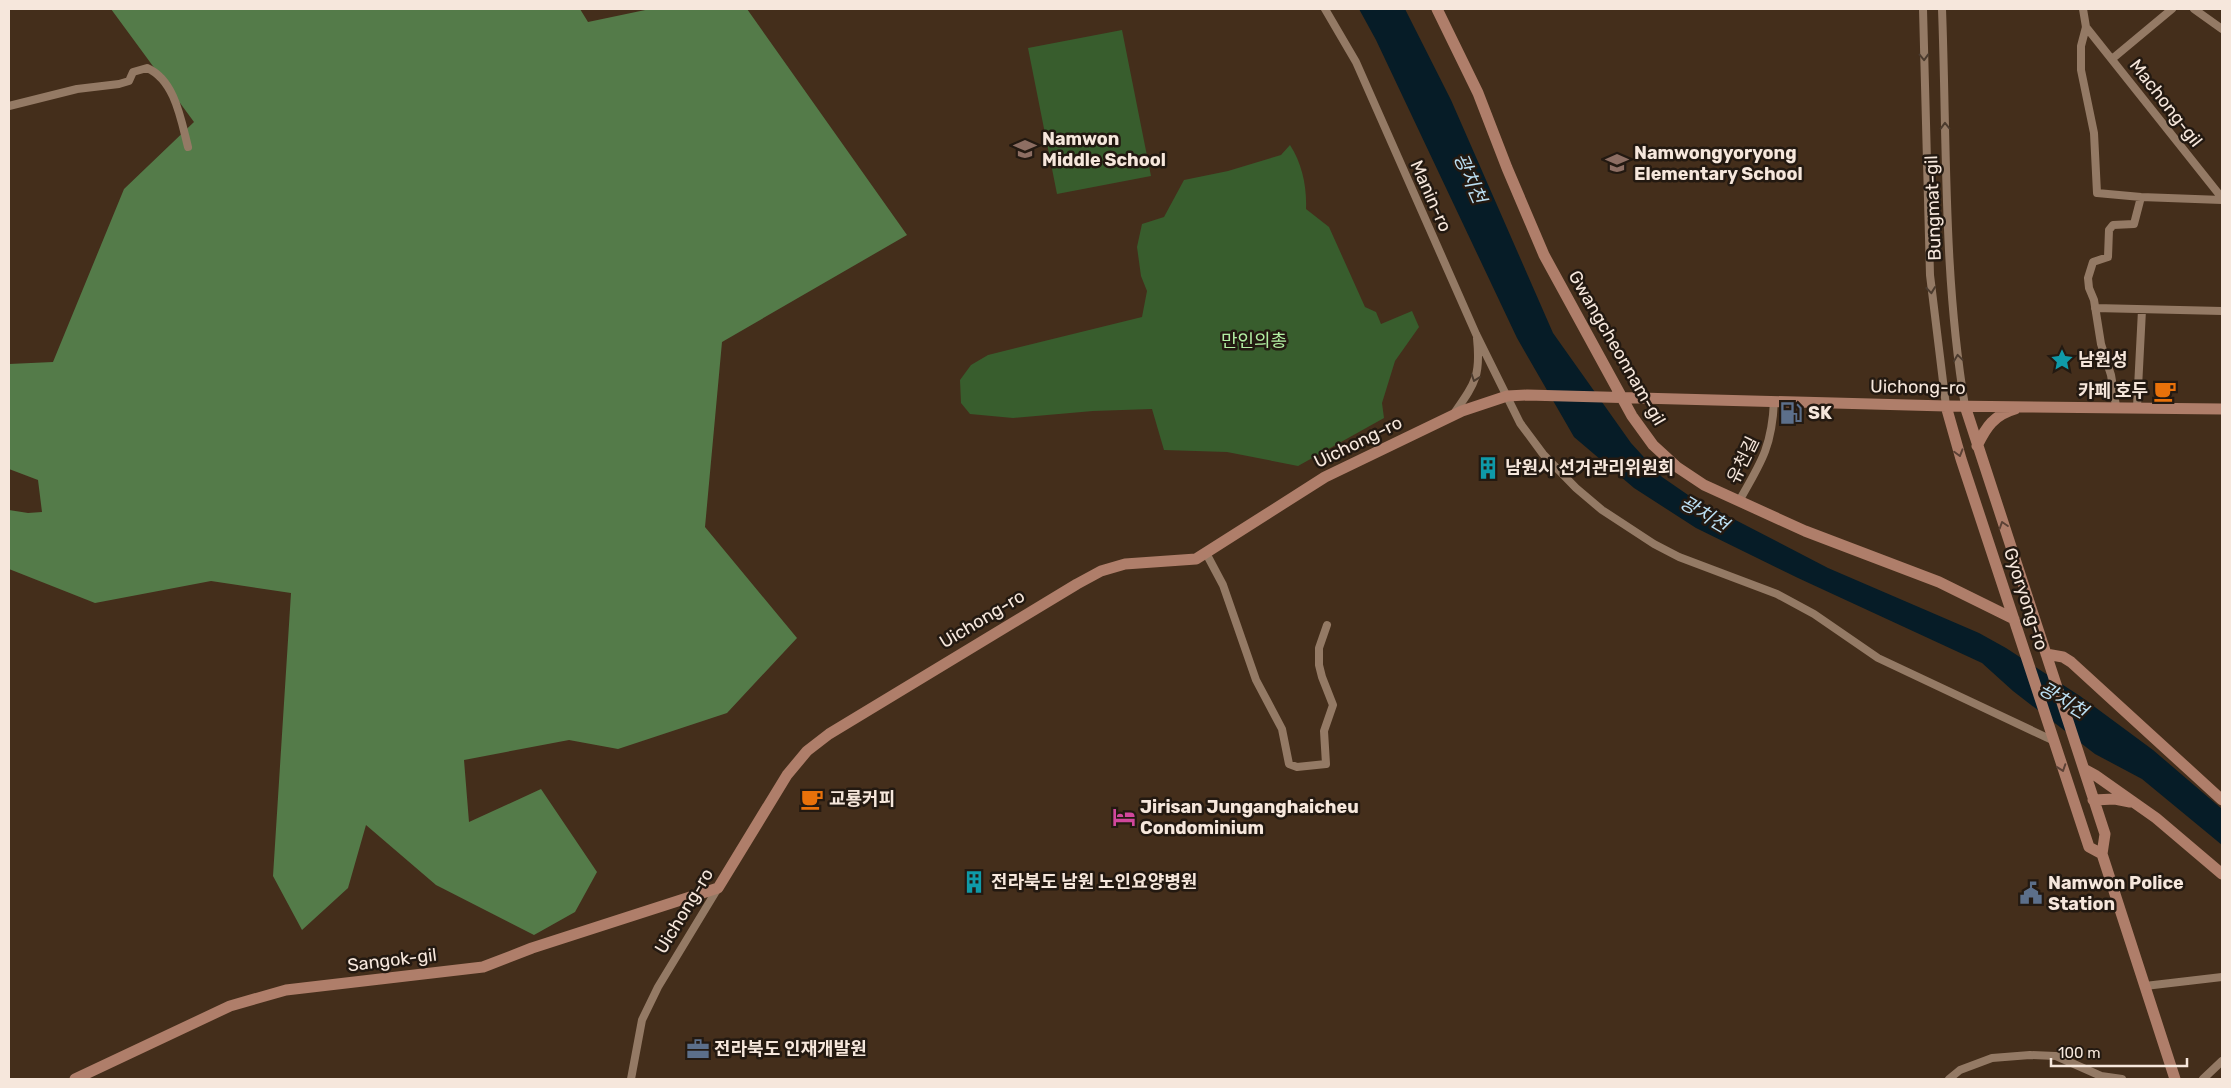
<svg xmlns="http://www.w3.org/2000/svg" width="2231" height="1088" font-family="Rubik,'Noto Sans KR',sans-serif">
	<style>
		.green { fill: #385d2d }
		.forest { fill: #547b49 }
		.water { fill: #061c27 }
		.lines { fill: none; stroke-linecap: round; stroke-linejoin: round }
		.street { stroke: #947a65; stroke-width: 8 }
		.secondary { stroke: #af7e6a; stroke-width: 11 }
		.oneway { stroke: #4b3b2e }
		.oneway2 { stroke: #5b4135 }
		.labels { text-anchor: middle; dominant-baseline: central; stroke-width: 5; stroke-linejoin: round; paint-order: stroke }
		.street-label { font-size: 18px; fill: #f6e7dc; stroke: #231911 }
		.poi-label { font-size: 18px; font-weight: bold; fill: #f6e7dc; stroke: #231911; text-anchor: start }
		.park-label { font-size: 18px; fill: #b3efa3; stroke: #231911 }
		.water-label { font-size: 19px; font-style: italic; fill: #bbdff3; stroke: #231911 }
	</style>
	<rect width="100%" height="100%" fill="#442e1b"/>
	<path class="green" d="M1122,30L1151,176L1057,194L1028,48Z
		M1290,145C1302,163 1307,187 1306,209L1329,227L1365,307L1376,312L1381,324L1412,311L1419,327L1395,361L1382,403L1384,418L1298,466L1227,452L1164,450L1152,409L1093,411L1013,418L970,414L961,403L960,380L971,365L988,355L1142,317L1147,291L1141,276L1137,247L1142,224L1164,217L1184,180L1228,171L1281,155Z"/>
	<path class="forest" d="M111,9H580L588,22L650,9H747L907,235L722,342L705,527L797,638L727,713L618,749L569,740L464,760L469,822L541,789L597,872L575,912L534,935L436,885L366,825L348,888L302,930L273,876L291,593L211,581L95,603L9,569V510L28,513L42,512L38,480L9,469V364L53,362L124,189L194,122Z"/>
	<path class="water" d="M1359,9H1405L1451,100L1553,333L1631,443L1662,477L1691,497L1828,568L1979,633L2006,648L2080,696L2153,750L2222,809V845L2142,779L2095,754L2013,691L1982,663L1798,578L1696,528L1634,488L1574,437L1517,338L1376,40Z"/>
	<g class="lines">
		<path class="street" d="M1325,9L1356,62L1476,334L1520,423L1543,454L1576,488L1602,510L1654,544L1679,557L1777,594L1814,614L1878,658L2052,740
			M1923,9L1930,275L1946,406
			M1942,9C1947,142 1943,275 1965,406
			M2083,9L2086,27L2081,46V70L2094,133L2097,193L2141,197L2222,200
			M2194,9L2222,29
			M2086,27L2222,198
			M2112,59L2172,9
			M9,106L77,89L119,84L129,81L133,72L147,68C175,80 181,120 188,147
			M2095,308L2222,311
			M2116,406L2111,375L2101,344L2094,300L2089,288L2088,278L2093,262L2108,257L2109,230L2113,225L2134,224L2141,197
			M2137,407L2142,310
			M1453,415C1475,383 1481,377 1477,338
			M1739,501C1761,463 1772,447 1774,401
			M1206,553L1223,585L1256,680L1282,729L1289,764L1297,767L1326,764L1324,731L1333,705L1322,677L1319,665V648L1327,625
			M2145,986L2222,977
			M631,1079L642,1020L658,987L718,888
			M1949,1079L1960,1070L1992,1058L2030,1055L2056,1056L2101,1076L2122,1079
			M2203,1079L2222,1061"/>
		<path class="secondary" d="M1437,9L1478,93L1507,168L1544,255L1632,416L1653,445L1677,467L1704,485L1805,531L1939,582L2014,619
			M1946,406L1961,459L2089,847L2102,854
			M1965,406L2105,834L2102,854L2175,1079
			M1977,446C1986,427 1994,415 2015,409
			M2046,654L2063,657L2071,662L2222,800
			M2084,769L2095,775L2156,818L2222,874
			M2093,800L2115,799L2130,802
			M75,1079L230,1006L286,990L483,967L532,948L718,888L787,775L807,751L829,734L1077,584L1101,571L1125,564L1196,559L1325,477L1462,411L1507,396L1527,395L1946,406L2222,409"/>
	</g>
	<defs><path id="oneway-chevron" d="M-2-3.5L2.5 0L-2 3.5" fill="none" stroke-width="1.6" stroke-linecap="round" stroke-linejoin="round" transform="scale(1.25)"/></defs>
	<g class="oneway">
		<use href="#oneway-chevron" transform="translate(1924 57) rotate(88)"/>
		<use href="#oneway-chevron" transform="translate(1945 126) rotate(-91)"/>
		<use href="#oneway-chevron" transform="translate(1931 290) rotate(84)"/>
		<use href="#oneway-chevron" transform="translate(1958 358) rotate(-98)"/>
		<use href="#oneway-chevron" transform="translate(1475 378) rotate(109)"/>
	</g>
	<g class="oneway2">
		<use href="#oneway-chevron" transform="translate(1959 453) rotate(74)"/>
		<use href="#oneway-chevron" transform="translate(2003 525) rotate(-108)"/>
		<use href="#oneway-chevron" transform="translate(2062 768) rotate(71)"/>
	</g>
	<defs>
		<symbol id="school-bare" viewBox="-9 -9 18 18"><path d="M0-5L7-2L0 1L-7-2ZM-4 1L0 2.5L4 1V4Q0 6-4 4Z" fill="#8d6e63" stroke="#231911" stroke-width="2.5" paint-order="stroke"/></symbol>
		<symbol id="sight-bare" viewBox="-9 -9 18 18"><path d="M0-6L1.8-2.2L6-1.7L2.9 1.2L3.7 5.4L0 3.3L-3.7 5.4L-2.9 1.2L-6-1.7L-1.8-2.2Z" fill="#0f9aa8" stroke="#231911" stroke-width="2.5" paint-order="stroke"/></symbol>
		<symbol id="cafe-bare" viewBox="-9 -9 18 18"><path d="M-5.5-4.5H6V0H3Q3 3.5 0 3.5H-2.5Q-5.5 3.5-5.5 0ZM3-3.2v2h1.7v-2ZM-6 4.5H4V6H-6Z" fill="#e8710a" stroke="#231911" stroke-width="2.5" paint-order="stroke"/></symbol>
		<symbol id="fuel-bare" viewBox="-9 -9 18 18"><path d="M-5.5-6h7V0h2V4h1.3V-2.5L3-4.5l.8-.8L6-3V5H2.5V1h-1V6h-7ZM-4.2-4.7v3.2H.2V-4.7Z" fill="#5c6f8a" stroke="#231911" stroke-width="2.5" paint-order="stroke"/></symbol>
		<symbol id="building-bare" viewBox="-9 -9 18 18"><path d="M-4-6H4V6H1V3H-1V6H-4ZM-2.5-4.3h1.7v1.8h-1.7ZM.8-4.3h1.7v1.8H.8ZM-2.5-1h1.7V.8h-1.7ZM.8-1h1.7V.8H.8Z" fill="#0f9aa8" stroke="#231911" stroke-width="2.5" paint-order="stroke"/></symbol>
		<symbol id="hotel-bare" viewBox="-9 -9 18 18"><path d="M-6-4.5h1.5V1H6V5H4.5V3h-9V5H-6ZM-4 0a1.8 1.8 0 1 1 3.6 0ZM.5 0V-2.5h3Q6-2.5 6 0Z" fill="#d1479c" stroke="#231911" stroke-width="2.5" paint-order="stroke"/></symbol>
		<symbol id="civic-bare" viewBox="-9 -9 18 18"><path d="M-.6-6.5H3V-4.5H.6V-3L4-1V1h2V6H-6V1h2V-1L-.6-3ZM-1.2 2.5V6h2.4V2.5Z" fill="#5c6f8a" stroke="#231911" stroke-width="2.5" paint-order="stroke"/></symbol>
		<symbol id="office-bare" viewBox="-9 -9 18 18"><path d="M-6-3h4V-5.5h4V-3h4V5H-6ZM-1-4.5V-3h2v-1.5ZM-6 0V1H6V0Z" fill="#5c6f8a" stroke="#231911" stroke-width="2.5" paint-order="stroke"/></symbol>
	</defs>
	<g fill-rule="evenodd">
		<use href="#school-bare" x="1009" y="133" width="32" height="32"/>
		<use href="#school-bare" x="1601" y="147" width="32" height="32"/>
		<use href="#sight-bare" x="2046" y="344" width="32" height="32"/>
		<use href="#cafe-bare" x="2149" y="375" width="32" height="32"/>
		<use href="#fuel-bare" x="1775" y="397" width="32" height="32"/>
		<use href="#building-bare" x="1472" y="452" width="32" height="32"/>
		<use href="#cafe-bare" x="796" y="783" width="32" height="32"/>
		<use href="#hotel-bare" x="1108" y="801" width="32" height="32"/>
		<use href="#building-bare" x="958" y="866" width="32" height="32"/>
		<use href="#civic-bare" x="2015" y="877" width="32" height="32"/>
		<use href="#office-bare" x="682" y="1033" width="32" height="32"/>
	</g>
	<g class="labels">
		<g class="street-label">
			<text transform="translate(2166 103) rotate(52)">Machong-gil</text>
			<text transform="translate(1431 196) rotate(66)">Manin-ro</text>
			<text transform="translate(1933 208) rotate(-92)">Bungmat-gil</text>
			<text transform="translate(1617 348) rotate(60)">Gwangcheonnam-gil</text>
			<text transform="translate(1918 387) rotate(1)">Uichong-ro</text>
			<text transform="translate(1358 442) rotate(-26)">Uichong-ro</text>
			<text transform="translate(1743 460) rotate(-64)">유천길</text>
			<text transform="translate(2026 599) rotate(72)">Gyoryong-ro</text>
			<text transform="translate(982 619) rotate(-31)">Uichong-ro</text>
			<text transform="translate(684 911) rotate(-59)">Uichong-ro</text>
			<text transform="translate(392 960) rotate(-7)">Sangok-gil</text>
		</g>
		<g class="poi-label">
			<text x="1042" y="139">Namwon<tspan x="1042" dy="21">Middle School</tspan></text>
			<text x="1634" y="153">Namwongyoryong<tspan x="1634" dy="21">Elementary School</tspan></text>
			<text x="2078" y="360">남원성</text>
			<text x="2148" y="391" text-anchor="end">카페 호두</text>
			<text x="1808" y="413">SK</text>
			<text x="1505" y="468">남원시 선거관리위원회</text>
			<text x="829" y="799">교룡커피</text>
			<text x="1140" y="807">Jirisan Junganghaicheu<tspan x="1140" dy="21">Condominium</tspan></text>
			<text x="991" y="882">전라북도 남원 노인요양병원</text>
			<text x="2048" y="883">Namwon Police<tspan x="2048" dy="21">Station</tspan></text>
			<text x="714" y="1049">전라북도 인재개발원</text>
		</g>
		<g class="park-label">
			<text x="1254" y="341">만인의총</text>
		</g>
		<g class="water-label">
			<text transform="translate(1470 178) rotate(66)">광치천</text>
			<text transform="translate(1704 514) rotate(31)">광치천</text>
			<text transform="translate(2063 700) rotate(31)">광치천</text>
		</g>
	</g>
	<rect width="2231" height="1088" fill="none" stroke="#f6e7dc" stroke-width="20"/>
	<path d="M2051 1058v8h136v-8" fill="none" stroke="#f6e7dc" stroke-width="2.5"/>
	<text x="2058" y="1058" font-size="15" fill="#f6e7dc" stroke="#231911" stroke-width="4" paint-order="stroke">100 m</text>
</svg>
